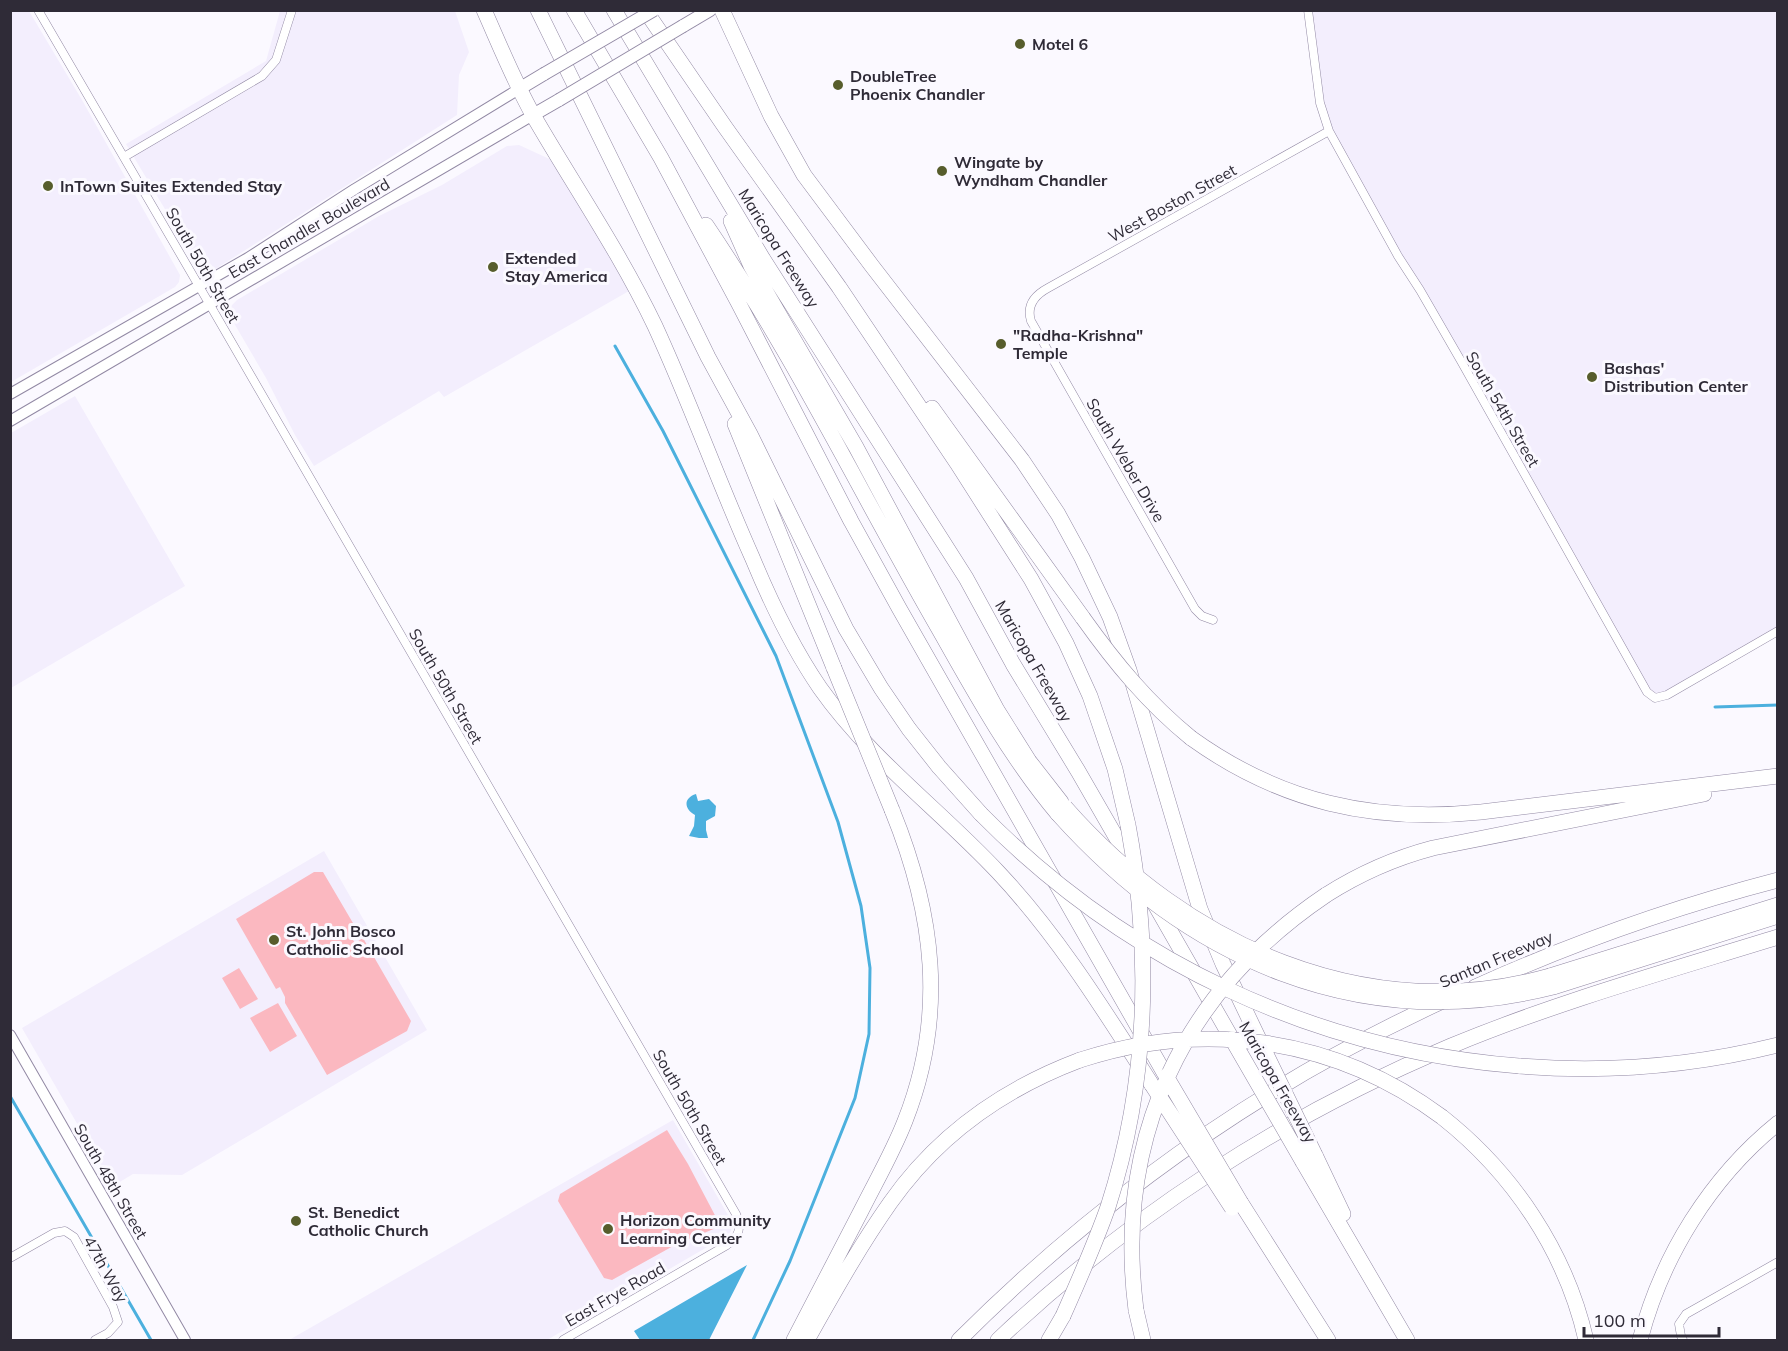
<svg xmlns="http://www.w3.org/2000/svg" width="1788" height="1351" font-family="Mulish,sans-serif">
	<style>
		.built { fill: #f3eefd }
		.green { fill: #fbb8c0 }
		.water { fill: #4cb0de }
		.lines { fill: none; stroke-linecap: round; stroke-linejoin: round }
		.stream { stroke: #4cb0de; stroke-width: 3 }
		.street-casing { stroke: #9289a4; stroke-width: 9 }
		.secondary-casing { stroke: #9289a4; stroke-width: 12 }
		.primary-casing { stroke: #9289a4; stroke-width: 14 }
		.highway-casing { stroke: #9289a4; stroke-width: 16 }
		.street { stroke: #fff; stroke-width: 8 }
		.secondary { stroke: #fff; stroke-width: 10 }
		.primary { stroke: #fff; stroke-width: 12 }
		.highway { stroke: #fff; stroke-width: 15 }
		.primary-bridge-casing { stroke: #9289a4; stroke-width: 14; stroke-linecap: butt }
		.highway-bridge-casing { stroke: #9289a4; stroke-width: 16; stroke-linecap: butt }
		.primary-bridge { stroke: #fff; stroke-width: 12 }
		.highway-bridge { stroke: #fff; stroke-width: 15 }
		.poi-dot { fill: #575d2c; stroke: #fbf9ff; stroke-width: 2 }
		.labels { text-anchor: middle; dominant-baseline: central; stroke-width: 6; stroke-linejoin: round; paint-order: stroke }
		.poi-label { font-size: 16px; font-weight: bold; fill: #2f2b37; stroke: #fbf9ff; text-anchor: start }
		.street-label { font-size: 16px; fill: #2f2b37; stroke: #fbf9ff }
	</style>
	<rect width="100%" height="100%" fill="#fbf9ff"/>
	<path class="built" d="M10,11H29L82,100L180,275L179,282L175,287L11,382Z
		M280,11H455L469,52L459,75L457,115L214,270H205L199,266L126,144L266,61Z
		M1308,11H1777V631L1655,698L1647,692L1329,131L1320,103Z
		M519,145L556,162L629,291L444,397L439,391L314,466L295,435L266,378L231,318L230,312L231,306L237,300L379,216L442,185L507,146Z
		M75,396L185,586L11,688V433Z
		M324,851L427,1030L182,1175L133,1174L113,1186L22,1028Z
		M673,1120L732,1222L731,1231L728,1235L547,1340H289Z"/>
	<path class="green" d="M314,872H323L360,935L353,940L355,943L363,938L411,1021L407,1031L327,1075L285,1003V997L280,987L276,989L236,919Z
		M239,968L258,999L240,1009L222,978Z
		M278,1003L297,1036L270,1052L250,1018Z
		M667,1130L688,1164L718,1221L716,1228L675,1245L612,1280L604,1278L558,1201L560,1194Z"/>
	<path class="water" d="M696,794L698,801L709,799L716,806L715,816L706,821V830L708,838H699L689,836L694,826L695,815C684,809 683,798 696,794Z
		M747,1265L709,1340H640L634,1331Z"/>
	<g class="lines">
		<path class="stream" d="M615,346L663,431L776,656L838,822L861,906L870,968L869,1034L855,1098L790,1261L753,1340
			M1715,707L1778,705
			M10,1096L151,1340"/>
		<defs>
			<path id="street" d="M38,10L210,305L736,1214C742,1229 739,1236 727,1245L563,1340
				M1308,10L1320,103L1329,131L1398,256L1420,290L1461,361L1647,692L1655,698L1667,695L1778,631
				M124,157L262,76L276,60L292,10
				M1213,620L1202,616L1195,609L1031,321C1026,305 1035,295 1048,288L1329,131
				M10,1258L54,1233L65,1231L74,1237L113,1307L118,1322L108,1333L95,1340
				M1683,1340L1681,1336L1679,1324L1686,1314L1778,1262"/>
			<path id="secondary" d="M10,394L248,258L355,189L519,89
				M10,421L533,115
				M10,1035L185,1340"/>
			<path id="primary" d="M683,26L710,10
				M519,89L544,74
				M533,115L559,100"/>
			<path id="highway" d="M484,10C500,46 514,81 533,115C574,186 619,251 655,326C690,402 718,481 752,557C771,603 792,647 820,688C870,759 940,810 998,872C1059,937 1105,1012 1152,1085
				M538,10L708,357L750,434L846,629L881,688L909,729L939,767L981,814
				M574,10L661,158L739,304L851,521L899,608L1166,1076
				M614,10L763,259L966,578L1013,664L1078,771L1135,870
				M645,10L725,127L839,287L957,463L1031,579L1066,643L1090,696L1115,769L1128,825
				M722,10L771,116L804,175L872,266L1022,460L1058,514L1082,558L1110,617L1129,670L1200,909L1223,964L1265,1052
				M731,221L751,266L856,447L997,710L1029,761L1061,802
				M706,225C794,355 862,496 940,631C976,695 1011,758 1058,814
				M932,408L1083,618
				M735,424L834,668
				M1191,738C1280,802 1373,823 1481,812L1778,776
				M1326,895C1359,874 1395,858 1433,848L1704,794
				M1153,901L1232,1039
				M1550,976L1778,905
				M1475,987C1573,943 1674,907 1778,880
				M1553,987L1778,916
				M1519,1066C1605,1073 1693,1066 1778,1045
				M1442,1117C1513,1173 1566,1252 1586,1340
				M1315,1155L1343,1214
				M1303,1162L1407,1340
				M1241,1203L1328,1340
				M1136,1310L1143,1340
				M794,1340C816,1297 839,1254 861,1211C876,1181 893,1152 905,1121C947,1015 934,913 892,810
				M807,1340C833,1294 859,1247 890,1203C937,1136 1003,1089 1080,1060
				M959,1340C1100,1199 1263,1083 1445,1000
				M998,1340C1129,1216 1285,1115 1451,1046C1557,1002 1668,971 1778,937
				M1049,1340L1063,1316
				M1640,1340C1662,1256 1710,1178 1778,1123"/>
		</defs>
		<use href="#street" class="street-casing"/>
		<use href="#secondary" class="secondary-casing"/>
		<use href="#primary" class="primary-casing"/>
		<use href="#highway" class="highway-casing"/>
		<use href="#street" class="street"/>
		<use href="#secondary" class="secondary"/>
		<use href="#primary" class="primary"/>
		<use href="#highway" class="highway"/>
		<defs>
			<path id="primary-bridge" d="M544,74L654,10
				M559,100L683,26"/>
			<path id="highway-bridge" d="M1083,618C1115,663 1148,703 1191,738
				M834,668L892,810
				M1065,807C1187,946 1366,1027 1550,976
				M981,814C1126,961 1313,1050 1519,1066
				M1058,814C1188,959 1359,1036 1553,987
				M1232,1039L1303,1162
				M1265,1052L1315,1155
				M1080,1060C1205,1019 1336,1038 1442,1117
				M1166,1076L1241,1203
				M1152,1085L1232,1208
				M1136,1310C1114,1138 1182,992 1326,895
				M1063,1316C1079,1280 1095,1244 1108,1207C1148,1083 1152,952 1128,825"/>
		</defs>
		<use href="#primary-bridge" class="primary-bridge-casing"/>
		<use href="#highway-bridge" class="highway-bridge-casing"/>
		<use href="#primary-bridge" class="primary-bridge"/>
		<use href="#highway-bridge" class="highway-bridge"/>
	</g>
	<g class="poi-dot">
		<circle cx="1020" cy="44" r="6"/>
		<circle cx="838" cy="85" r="6"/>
		<circle cx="942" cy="171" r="6"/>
		<circle cx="48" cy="186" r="6"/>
		<circle cx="493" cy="267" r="6"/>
		<circle cx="1001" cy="344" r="6"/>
		<circle cx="1592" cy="377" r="6"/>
		<circle cx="274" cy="940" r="6"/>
		<circle cx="296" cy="1221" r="6"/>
		<circle cx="608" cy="1229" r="6"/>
	</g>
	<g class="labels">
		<g class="poi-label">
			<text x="1032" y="44">Motel 6</text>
			<text x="850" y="76">DoubleTree<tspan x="850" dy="18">Phoenix Chandler</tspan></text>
			<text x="954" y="162">Wingate by<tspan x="954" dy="18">Wyndham Chandler</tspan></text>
			<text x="60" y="186">InTown Suites Extended Stay</text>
			<text x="505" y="258">Extended<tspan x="505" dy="18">Stay America</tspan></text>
			<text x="1013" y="335">"Radha-Krishna"<tspan x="1013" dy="18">Temple</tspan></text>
			<text x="1604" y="368">Bashas'<tspan x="1604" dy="18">Distribution Center</tspan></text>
			<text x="286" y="931">St. John Bosco<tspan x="286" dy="18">Catholic School</tspan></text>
			<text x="308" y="1212">St. Benedict<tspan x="308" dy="18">Catholic Church</tspan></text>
			<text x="620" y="1220">Horizon Community<tspan x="620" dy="18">Learning Center</tspan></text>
		</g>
		<g class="street-label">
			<text transform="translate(1172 203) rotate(-29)">West Boston Street</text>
			<text transform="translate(309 228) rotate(-30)">East Chandler Boulevard</text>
			<text transform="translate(779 248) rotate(58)">Maricopa Freeway</text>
			<text transform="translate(203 265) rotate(60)">South 50th Street</text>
			<text transform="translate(1503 409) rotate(60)">South 54th Street</text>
			<text transform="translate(1126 460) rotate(60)">South Weber Drive</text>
			<text transform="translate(1034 661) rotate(60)">Maricopa Freeway</text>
			<text transform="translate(446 686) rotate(60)">South 50th Street</text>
			<text transform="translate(1496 959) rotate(-23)">Santan Freeway</text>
			<text transform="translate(1278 1082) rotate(60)">Maricopa Freeway</text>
			<text transform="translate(690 1107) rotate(60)">South 50th Street</text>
			<text transform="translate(111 1181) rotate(60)">South 48th Street</text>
			<text transform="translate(106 1269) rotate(61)">47th Way</text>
			<text transform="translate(615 1294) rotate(-30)">East Frye Road</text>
		</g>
	</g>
	<rect width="1788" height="1351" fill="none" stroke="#2f2b37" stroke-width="24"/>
	<path d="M1584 1327v9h135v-9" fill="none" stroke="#2f2b37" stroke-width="3"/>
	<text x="1593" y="1327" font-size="18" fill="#2f2b37" stroke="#fbf9ff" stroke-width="4.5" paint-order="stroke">100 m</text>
</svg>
